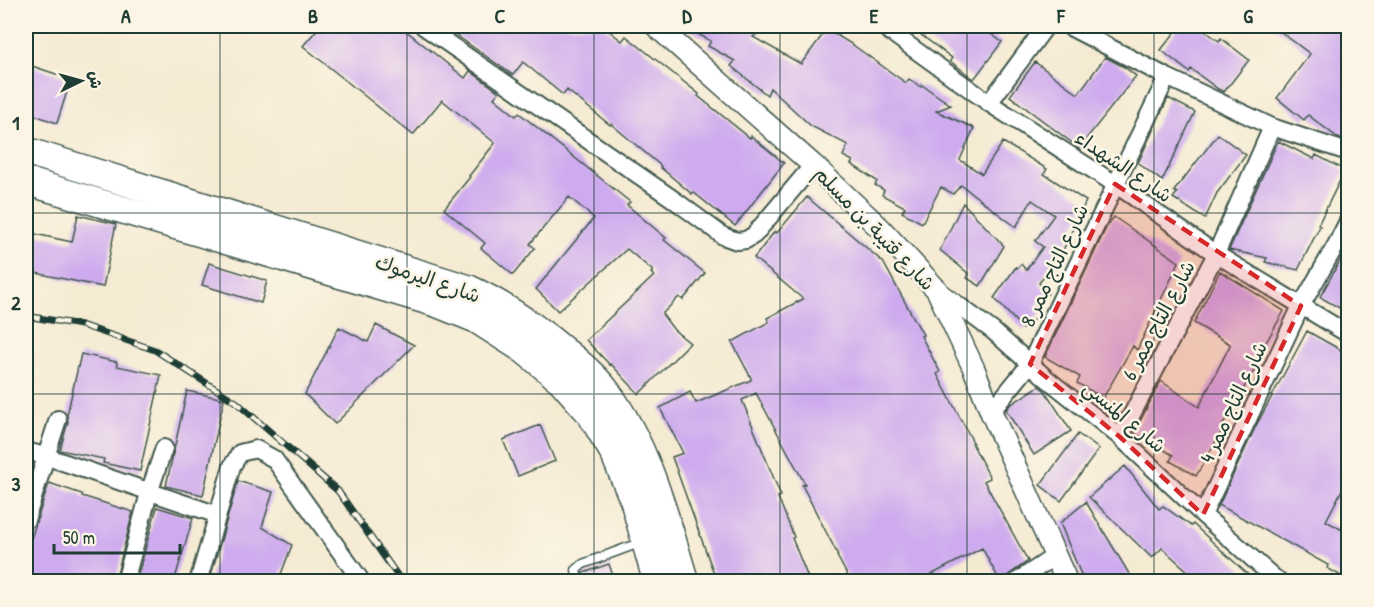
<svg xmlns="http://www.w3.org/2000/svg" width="1374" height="607" font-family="'Patrick Hand','Playpen Sans Arabic',sans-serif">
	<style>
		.building { fill: #ceabee }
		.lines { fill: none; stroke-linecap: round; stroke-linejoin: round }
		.service-casing { stroke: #3f574c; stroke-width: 11 }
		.minor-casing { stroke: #3f574c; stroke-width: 20 }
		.tertiary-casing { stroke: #3f574c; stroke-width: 24 }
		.trunk-casing { stroke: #3f574c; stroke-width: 30 }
		.service { stroke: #fff; stroke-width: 8 }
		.minor { stroke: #fff; stroke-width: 16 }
		.tertiary { stroke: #fff; stroke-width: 21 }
		.trunk { stroke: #fff; stroke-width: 27 }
		.rail-casing { stroke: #1f3d34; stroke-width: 7 }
		.rail { stroke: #fcf5e5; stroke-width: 4.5; stroke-dasharray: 14; stroke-linecap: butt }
		.marked { fill: #d62828; fill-opacity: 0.2; stroke: #d62828; stroke-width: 4.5; stroke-dasharray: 12 8; stroke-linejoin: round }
		.grid { fill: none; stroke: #1f3d34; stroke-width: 1.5; stroke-opacity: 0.55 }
		.labels { text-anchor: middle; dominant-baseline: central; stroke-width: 5; stroke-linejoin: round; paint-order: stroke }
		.street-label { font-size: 20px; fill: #1f3d34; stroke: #fcf5e5 }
		.neatline { fill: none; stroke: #1f3d34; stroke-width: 2 }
		.grid-label { font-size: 20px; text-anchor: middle; font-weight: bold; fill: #1f3d34 }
	</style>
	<rect width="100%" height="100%" fill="#fcf5e5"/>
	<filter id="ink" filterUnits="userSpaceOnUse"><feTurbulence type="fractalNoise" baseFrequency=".0167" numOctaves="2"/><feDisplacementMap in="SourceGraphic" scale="12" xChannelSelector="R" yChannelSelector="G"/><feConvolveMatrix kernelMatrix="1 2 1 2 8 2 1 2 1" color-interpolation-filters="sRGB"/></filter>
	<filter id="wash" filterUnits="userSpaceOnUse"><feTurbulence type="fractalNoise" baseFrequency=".008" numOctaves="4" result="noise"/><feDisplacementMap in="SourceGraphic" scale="24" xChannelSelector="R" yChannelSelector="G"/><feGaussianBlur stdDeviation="1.35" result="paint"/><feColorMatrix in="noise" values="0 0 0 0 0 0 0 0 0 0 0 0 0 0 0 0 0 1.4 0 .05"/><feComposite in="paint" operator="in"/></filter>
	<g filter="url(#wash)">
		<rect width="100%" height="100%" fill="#f5ebd3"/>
		<g id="blocks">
			<path class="building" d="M320,26H400L465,78L470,71L499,92L494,98L516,116L519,113L630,202L627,205L666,238L664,240L705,273L683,300L679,297L662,314L674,330L690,343L639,394L611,364L610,365L586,340L654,276L651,273L653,271L627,249L558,311L536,289L594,218L569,197L530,244L535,248L513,275L481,248L485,243L444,209L470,177L469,176L495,143L442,100L413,135L303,46Z
				M443,26H603L622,41L626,36L699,94L698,96L750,138L751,136L784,163L735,226L693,192L692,194L660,167L661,166L611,124L610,125L567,90L563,95L523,62L513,75Z
				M683,26H767L753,37L801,64L827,29L853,45L906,83L909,79L921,87L922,85L951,105L936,111L974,128L960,160L982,174L1003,142L1047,169L1044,174L1086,201L1063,250L1039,283L1048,293L1035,307L1041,313L1023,329L994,298L1016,267L1017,268L1021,264L1026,270L1043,247L1035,241L1054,215L1032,200L1016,227L961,185L953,194L941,187L922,223L902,212L905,207L882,195L884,190L875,185L877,181L851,164L853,161L843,156L848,145L811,126L770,88L767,95L731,66L735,61L708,46L711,41Z
				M909,26H980L1002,42L974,79L950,61L952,58Z
				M1180,26H1198L1219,41L1221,38L1249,60L1224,92L1218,89L1191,69L1189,72L1161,50Z
				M1273,26H1341L1348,31V141L1337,137L1308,115L1304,120L1277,98L1310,54Z
				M1105,57L1124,67L1136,76L1079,148L1010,96L1035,62L1078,94Z
				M26,64L71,79L57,123L26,112Z
				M1168,98L1195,112L1162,181L1138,163Z
				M1218,134L1246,155L1217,193L1205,219L1173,198L1177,193L1174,191Z
				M1278,141L1314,159L1316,155L1345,170L1318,225L1320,226L1298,270L1265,262L1267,258L1229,250Z
				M807,197L883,262L923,335L921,336L940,372L937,374L973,442L972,443L990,478L984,481L1028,561L1000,581L982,548L927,577L930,582H851L837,556L838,555L802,485L805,484L756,393L742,400L781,496L778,497L794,537L792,538L808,578L800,582H717L672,457L683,453L660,408L690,392L696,403L751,380V378L732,342L769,322L767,318L803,299L754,258L775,231L777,233Z
				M963,203L1004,246L980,286L967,278L969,274L940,250Z
				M78,215L116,224L103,287L26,271V232L72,242Z
				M1114,217L1179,262L1137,350L1133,346L1103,398L1077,383L1080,377L1045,357L1107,226Z
				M1348,246V313L1320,297Z
				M209,263L267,281L261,303L202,285Z
				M1220,271L1284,311L1252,367L1255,369L1222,426L1224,427L1196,476L1170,461L1173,455L1134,433L1161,381L1199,407L1230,345V344L1194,323Z
				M376,325L414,345L335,424L305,394L339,327L368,342Z
				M1307,331L1348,354V478L1326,521L1348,533V580L1327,568L1328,565L1219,505L1256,426Z
				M81,354L117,362V366L161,375L140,471L103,463L104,459L60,450L68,422L67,415Z
				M1039,386L1045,391L1071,431L1034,455L1006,410L1010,405Z
				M187,391L224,399L203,495L166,486Z
				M540,425L555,461L518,476L503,440Z
				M1078,434L1099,449L1061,501L1040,485Z
				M1125,466L1159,509L1163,506L1191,526L1193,524L1256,582H1200L1162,548L1152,558L1089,497Z
				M238,481L273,492L262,527L292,545L278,582H209Z
				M49,483L82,494V496L133,512L115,582H26V554Z
				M1086,502L1134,582H1084L1060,523Z
				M157,507L193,518L174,582H136Z
				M609,564L615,582H565V579L571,577L574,581H579L583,578V573Z"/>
		</g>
	</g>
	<g filter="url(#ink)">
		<use href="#blocks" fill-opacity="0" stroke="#3f574c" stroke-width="1.5"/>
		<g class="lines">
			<defs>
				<path id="service" d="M577,575L576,570L583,564L642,542"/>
				<path id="minor" d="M423,26L673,199L723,236L737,241L746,240L754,235L813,165
					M882,26L989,103L1115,184L1216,254L1348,334
					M1068,26L1167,77L1272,127L1348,152
					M989,103L1046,26
					M938,290L993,331L1046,378L1120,437L1203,515L1279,582
					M991,412L1030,364L1167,77
					M1120,437L1216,254L1272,127
					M26,451L45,456L218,515
					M1203,515L1301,306L1336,245L1348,221
					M26,520L58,419
					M125,582L149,493L164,448
					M198,582L232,466L240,453L256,449L274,459L362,582
					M1016,582L1055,556"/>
				<path id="tertiary" d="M656,26L813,165L881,229L937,290L974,369L991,412L1067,582"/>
				<path id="trunk" d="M26,151L469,289C506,306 537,328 568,354C583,366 596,377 607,392C648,448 665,517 685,582
					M26,181L436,303L476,319L523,349L562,381L590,413L614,453L634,501L657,582"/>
			</defs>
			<use href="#service" class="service-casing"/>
			<use href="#minor" class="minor-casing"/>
			<use href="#tertiary" class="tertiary-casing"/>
			<use href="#trunk" class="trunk-casing"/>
			<use href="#service" class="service"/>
			<use href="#minor" class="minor"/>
			<use href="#tertiary" class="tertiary"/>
			<use href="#trunk" class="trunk"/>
			<defs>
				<path id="rail" d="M26,316L81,325L155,350L236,402L338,491L402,582"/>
			</defs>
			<use href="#rail" class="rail-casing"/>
			<use href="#rail" class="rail"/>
		</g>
	</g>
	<path class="marked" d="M1115,184L1301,306L1203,515L1120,437L1030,364Z"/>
	<path class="grid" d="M220,26V582M407,26V582M594,26V582M780,26V582M967,26V582M1154,26V582M26,213H1348M26,394H1348"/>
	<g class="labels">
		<g class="street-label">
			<text transform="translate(1124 166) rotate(34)">شارع الشهداء</text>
			<text transform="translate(875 228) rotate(46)">شارع قتيبة بن مسلم</text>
			<text transform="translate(1054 265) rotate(-65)">شارع التاج ممر 8</text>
			<text transform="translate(428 278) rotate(19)">شارع اليرموك</text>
			<text transform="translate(1158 320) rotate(-62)">شارع التاج ممر 6</text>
			<text transform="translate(1233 402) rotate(-65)">شارع التاج ممر 4</text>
			<text transform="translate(1125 416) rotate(40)">شارع المنسي</text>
		</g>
	</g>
	<rect width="1374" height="607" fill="none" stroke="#fcf5e5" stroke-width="66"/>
	<g transform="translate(81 81) rotate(85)" stroke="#fcf5e5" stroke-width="4.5" paint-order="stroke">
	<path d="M0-4.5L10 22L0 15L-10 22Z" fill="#1f3d34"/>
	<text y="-9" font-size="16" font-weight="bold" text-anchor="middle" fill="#1f3d34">ش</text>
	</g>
	<path d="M54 544v9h126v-9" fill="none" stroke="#1f3d34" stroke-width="3"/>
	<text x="63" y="544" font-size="18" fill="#1f3d34" stroke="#fcf5e5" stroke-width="4.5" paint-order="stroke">50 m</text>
	<rect x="33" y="33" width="1308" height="541" class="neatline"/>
	<g class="grid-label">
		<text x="126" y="23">A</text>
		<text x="313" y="23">B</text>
		<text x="500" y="23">C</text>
		<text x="687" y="23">D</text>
		<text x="874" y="23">E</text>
		<text x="1061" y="23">F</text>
		<text x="1248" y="23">G</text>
		<text x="16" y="130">1</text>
		<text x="16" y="310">2</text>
		<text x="16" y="491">3</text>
	</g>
</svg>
